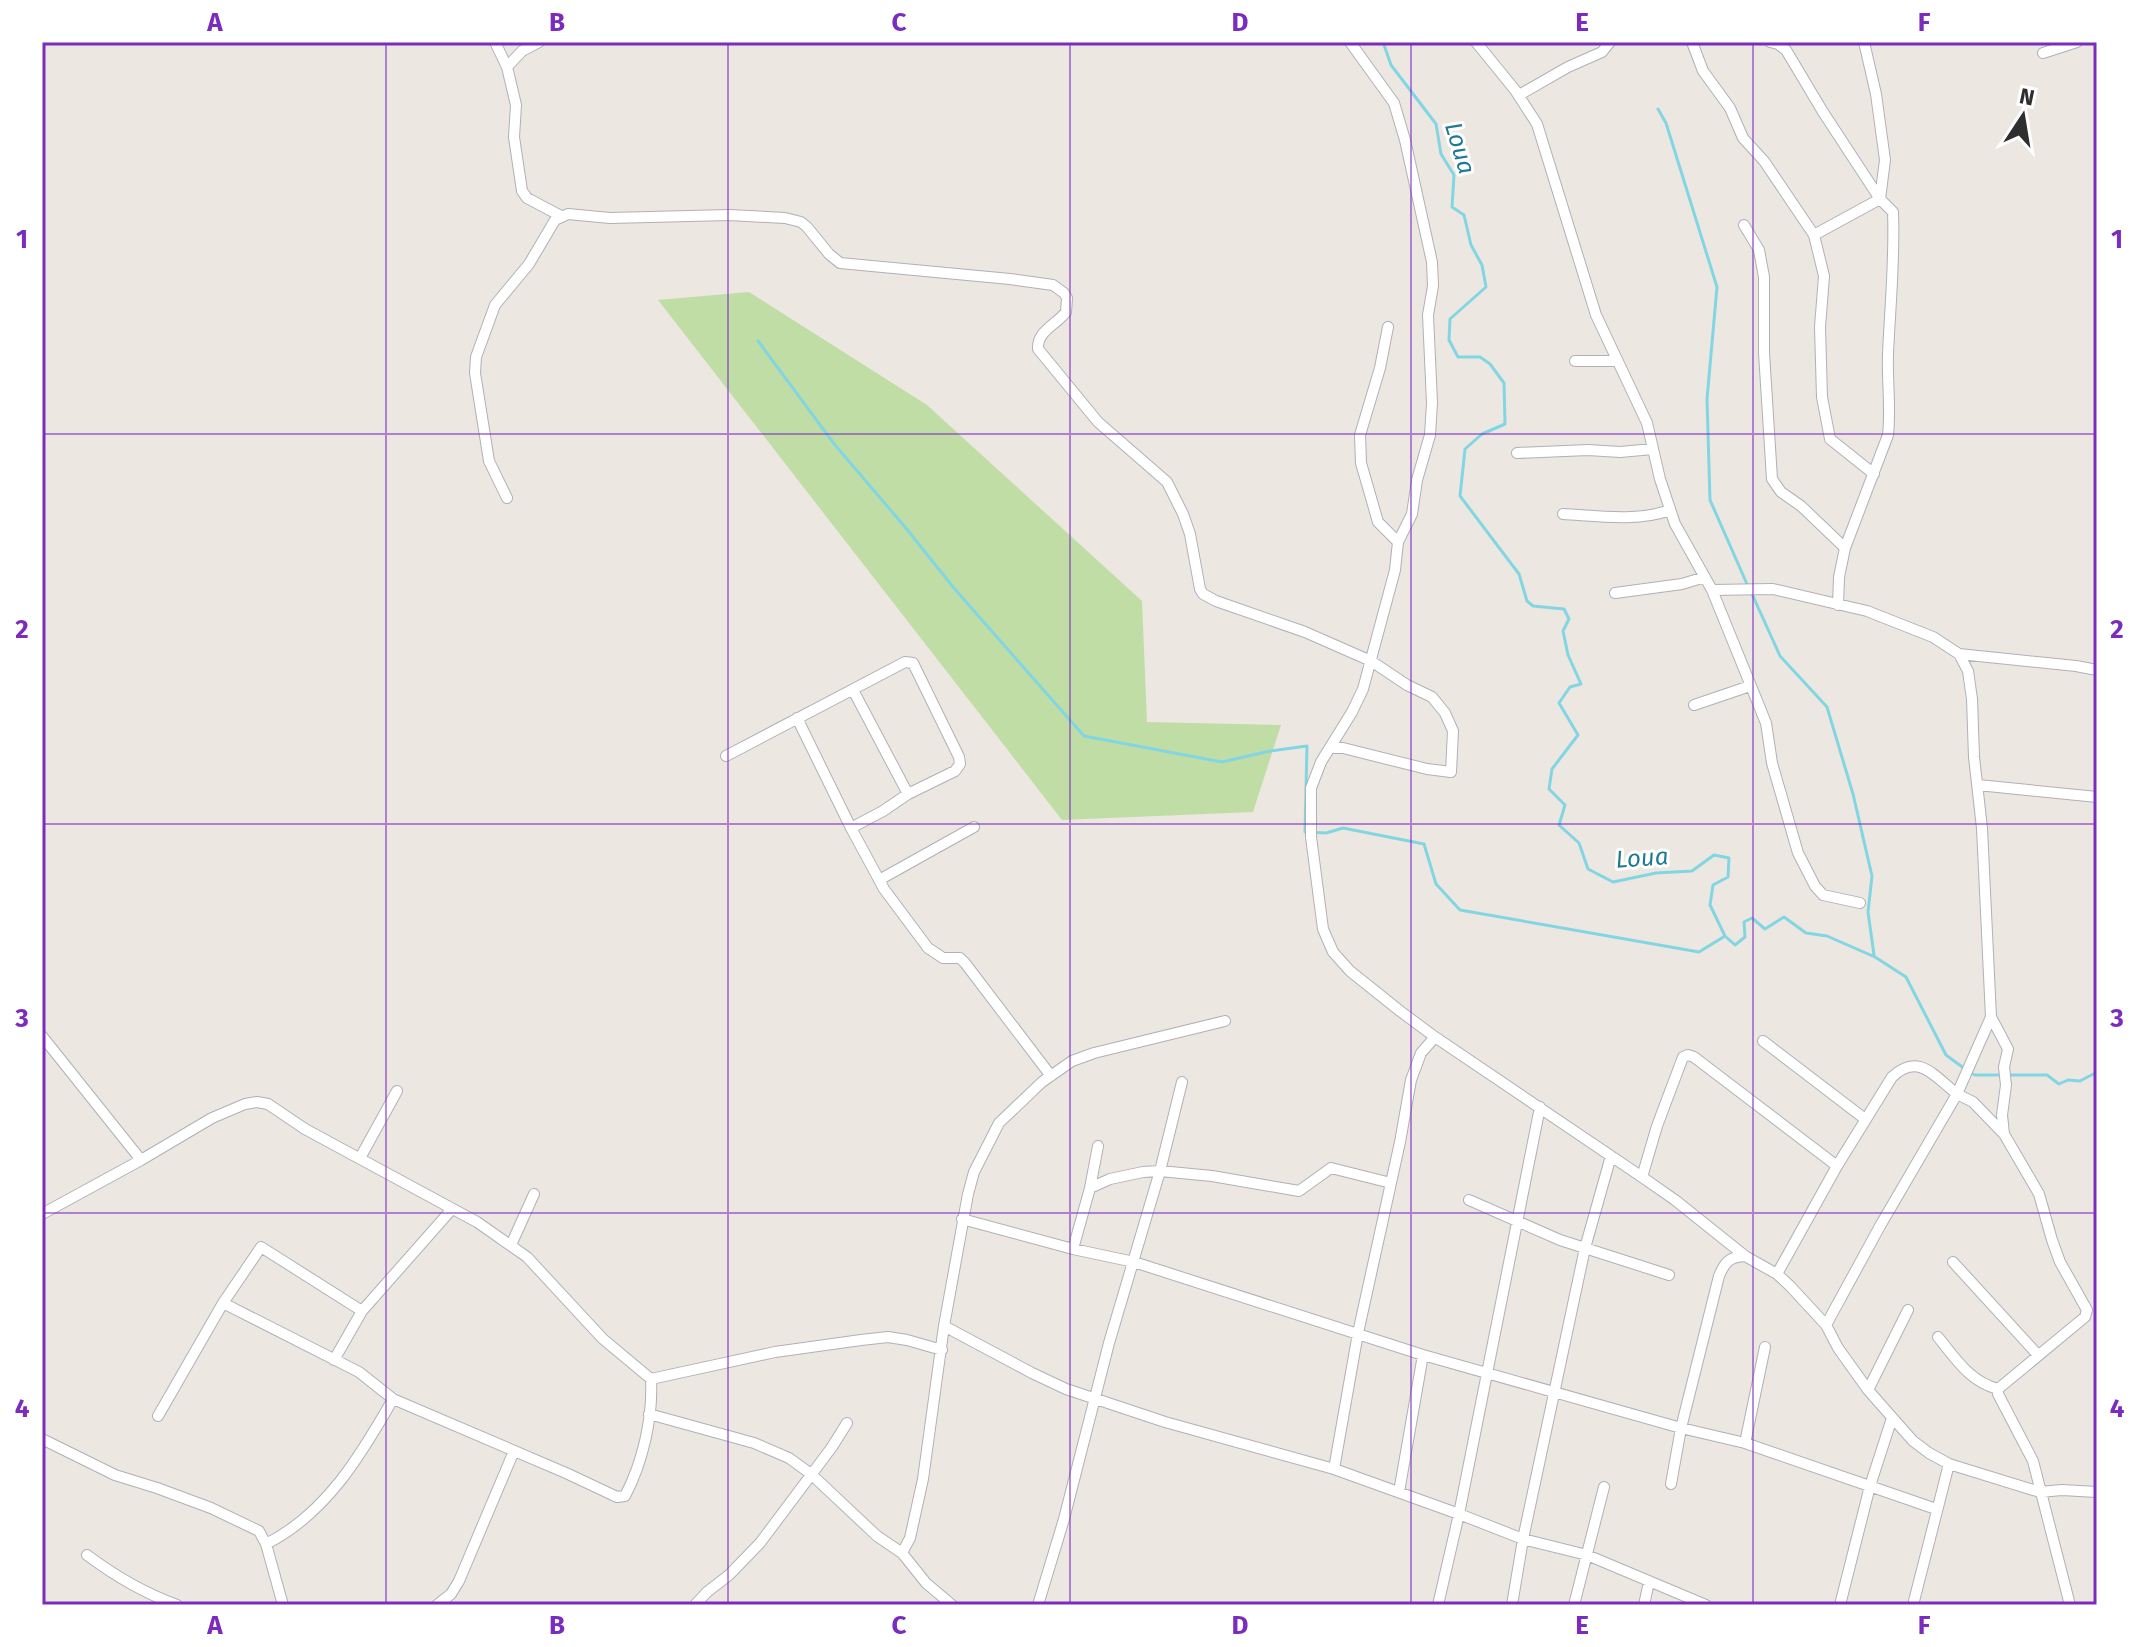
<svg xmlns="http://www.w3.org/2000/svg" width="2139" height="1647" font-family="'Fira Sans',sans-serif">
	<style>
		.green { fill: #c0dda5 }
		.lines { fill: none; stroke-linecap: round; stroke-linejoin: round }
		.stream { stroke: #82d6e2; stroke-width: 3 }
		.street-casing { stroke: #aeb1b8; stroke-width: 12 }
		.street { stroke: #fff; stroke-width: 10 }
		.grid { fill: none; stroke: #7b2cbf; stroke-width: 2; stroke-opacity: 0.55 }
		.labels { text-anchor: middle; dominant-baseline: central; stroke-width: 6; stroke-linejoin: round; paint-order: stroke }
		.water-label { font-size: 24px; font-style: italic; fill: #1e7a92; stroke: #fff }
		.neatline { fill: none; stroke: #7b2cbf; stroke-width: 3 }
		.grid-label { font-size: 26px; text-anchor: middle; font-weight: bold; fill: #7b2cbf }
	</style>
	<rect width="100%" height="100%" fill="#ede7e2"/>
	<path class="green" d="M749,292L927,405L1142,601L1147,722L1281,725L1253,812L1062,820L658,300Z"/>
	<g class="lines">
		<path class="stream" d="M1383,42L1391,65L1436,124L1441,154L1454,175L1452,207L1464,215L1471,245L1482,265L1486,287L1450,319L1449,340L1458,357H1480L1490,364L1504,383L1505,424L1482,434L1465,449L1460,496L1519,574L1527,601L1533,606L1564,609L1569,619L1563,631L1568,655L1581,684L1570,687L1559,703L1578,735L1552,769L1549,789L1565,805L1559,825L1579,843L1588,869L1613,882L1656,873L1692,871L1714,855L1729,858L1728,877L1713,885L1710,905L1725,936L1735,945L1745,937L1744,922L1752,918L1765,929L1784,917L1806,933L1827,936L1875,957L1906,977L1946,1055L1965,1069
			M1658,109L1666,123L1717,287L1707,399L1710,500L1747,584
			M758,341L835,445L905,527L953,587L1084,736L1222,762L1270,751L1307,746L1305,832L1326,833L1343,828L1424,844L1436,884L1460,910L1699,952L1725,936
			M1752,594L1780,656L1827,707L1853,794L1872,876L1868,912L1874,955
			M1971,1073L1975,1075H2047L2059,1084L2068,1080L2080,1081L2097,1072"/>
		<defs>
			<path id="street" d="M495,42L507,67L516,105L514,137L522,191L527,198L561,216
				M1350,42L1394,103L1405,140L1432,262L1433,286L1428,315L1432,403L1430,435L1417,480L1412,514L1398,542L1395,570L1363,689L1352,712L1321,762L1311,788V837L1323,929L1333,952L1350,971L1400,1011L1435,1037L1642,1177L1675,1200L1745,1256L1777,1274L1790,1286L1826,1325L1838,1348L1868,1390L1913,1441L1929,1453L1949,1464L2040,1492L2062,1490L2097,1492
				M1476,42L1515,90L1537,124L1596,315L1647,423L1660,479L1675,524L1712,590L1766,723L1772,763L1798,853L1815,886L1823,895L1860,903
				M1692,42L1703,71L1730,108L1743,138L1764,161L1814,235
				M1770,42L1778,44L1786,50L1823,112L1880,199L1893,212C1895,259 1890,307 1888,354C1887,381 1891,408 1888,435L1845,548L1839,577L1838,605
				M1864,42L1876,94L1885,160L1880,199
				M2043,53L2077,42
				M507,67L522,51L539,42
				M1519,95L1568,67L1602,52L1610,42
				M1744,225L1759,250L1764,277V353L1772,479L1781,492L1801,506L1845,548
				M1388,327L1380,368L1360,435L1361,463L1378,522L1398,542
				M1575,361H1617
				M1517,453L1588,450L1620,452L1653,449
				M1874,474L1830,439L1822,397L1820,327L1824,276L1814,235L1880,199
				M507,498L489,461L475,373L476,357L495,305L529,264L555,220L568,214L610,218L729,215L785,218L801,222L807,227L829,254L840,263L1010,279L1053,285L1064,293L1067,298L1066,312C1056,325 1037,331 1038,349L1098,422L1167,482L1183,514L1190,534L1200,589L1203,594L1216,601L1305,632L1371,661L1407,685L1432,697L1445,713L1453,731L1451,772L1427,769L1343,748H1331
				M1563,514C1598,516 1637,522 1670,510
				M1712,590L1773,589L1867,611L1933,637L1959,654L2076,666L2097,670
				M1615,593L1682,584L1705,577
				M1959,654L1968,671L1972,699L1974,757L1982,828L1991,1017L2008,1049L2004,1067L2006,1085L2002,1115L2004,1134L2039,1194L2052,1240L2060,1262L2087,1310L2085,1317L1998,1389
				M853,690L908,794
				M1694,705L1750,686
				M797,718L851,828L884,889L928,948L943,958H960L965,963L1051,1076
				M726,756L905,662L913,663L959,757L960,764L955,771L908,794L883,811L851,828
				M1978,785L2097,797
				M879,880L974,827
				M1991,1017L1957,1094L1973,1102L2003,1133
				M42,1036L141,1160
				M1763,1041L1865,1119
				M360,1158L397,1091
				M1642,1177L1657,1126L1683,1057L1688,1055L1694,1057L1837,1166
				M1090,1188L1110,1179L1143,1172L1160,1171L1212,1176L1299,1191L1331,1168L1391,1183
				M1469,1200L1560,1240L1669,1275
				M42,1214L141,1160L212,1118L245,1104L257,1102L268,1104L305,1129L477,1222L527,1257L603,1339L651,1379L775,1352L861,1340L888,1337L907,1340L942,1350
				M962,1219L1073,1249L1134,1262L1423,1355L1681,1428L1745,1443L1936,1509
				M511,1245L534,1194
				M1073,1249L1090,1188L1098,1146
				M1953,1262L2038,1355
				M1777,1274L1837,1166L1892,1077C1919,1052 1934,1076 1957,1094L1880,1226L1826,1325
				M223,1303L359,1372L393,1399L566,1473L617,1497L625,1496C643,1462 653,1417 651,1379
				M944,1326L1032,1373L1066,1389L1165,1422L1334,1469L1459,1514L1523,1539L1587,1555L1706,1605
				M1938,1337C1956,1359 1970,1382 1998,1389
				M334,1360L362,1311L452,1209
				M1998,1389V1394L2033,1461L2070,1605
				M1868,1390L1908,1310
				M649,1414L754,1443L789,1458L811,1474L877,1536L902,1553
				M158,1416L223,1303L261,1247L362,1311
				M42,1439L115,1475L157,1488L211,1508L259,1531L266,1544L283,1605
				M1745,1443L1765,1347
				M1334,1469L1358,1333L1400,1142L1411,1080L1421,1053L1435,1037
				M1671,1484L1681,1428L1719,1276C1725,1262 1729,1257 1745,1256
				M1399,1492L1423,1355
				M266,1544C326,1514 361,1455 393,1399
				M87,1555C115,1576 144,1593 177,1605
				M437,1605L451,1594L459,1581L514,1451
				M695,1605L707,1592L729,1575L760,1543L832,1447L847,1423
				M952,1605L926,1583L902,1553L910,1538L923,1479L944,1326L968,1194L974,1172L999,1123L1042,1082L1072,1061L1094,1053L1225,1021
				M1038,1605L1064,1519L1109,1343L1160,1171L1182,1082
				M1438,1605L1459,1514L1540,1107
				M1512,1605L1523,1539L1585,1248L1611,1156
				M1574,1605L1604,1487
				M1644,1605L1649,1582
				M1840,1605L1870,1486L1892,1418
				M1913,1605L1949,1464"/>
		</defs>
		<use href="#street" class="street-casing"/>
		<use href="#street" class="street"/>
	</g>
	<path class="grid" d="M386,42V1605M728,42V1605M1070,42V1605M1411,42V1605M1753,42V1605M42,434H2097M42,824H2097M42,1213H2097"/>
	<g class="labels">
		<g class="water-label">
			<text transform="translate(1460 148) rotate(73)">Loua</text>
			<text transform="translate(1642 858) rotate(-4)">Loua</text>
		</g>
	</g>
	<rect width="2139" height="1647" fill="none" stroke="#ffffff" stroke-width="88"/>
	<g transform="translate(2023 116) rotate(12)" stroke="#ffffff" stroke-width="6" paint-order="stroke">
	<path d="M0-6L14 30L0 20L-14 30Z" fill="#2e2e2e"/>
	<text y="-12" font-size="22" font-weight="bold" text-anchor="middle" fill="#2e2e2e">N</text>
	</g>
	<rect x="44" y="44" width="2051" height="1559" class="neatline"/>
	<g class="grid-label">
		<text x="215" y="31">A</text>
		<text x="557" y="31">B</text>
		<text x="899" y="31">C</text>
		<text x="1240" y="31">D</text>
		<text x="1582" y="31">E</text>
		<text x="1924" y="31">F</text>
		<text x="22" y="248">1</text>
		<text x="2117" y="248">1</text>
		<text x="22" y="638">2</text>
		<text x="2117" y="638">2</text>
		<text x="22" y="1027">3</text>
		<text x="2117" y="1027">3</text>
		<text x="22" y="1417">4</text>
		<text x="2117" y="1417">4</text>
		<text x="215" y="1634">A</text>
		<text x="557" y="1634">B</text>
		<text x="899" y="1634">C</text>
		<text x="1240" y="1634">D</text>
		<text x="1582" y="1634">E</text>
		<text x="1924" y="1634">F</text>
	</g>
</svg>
